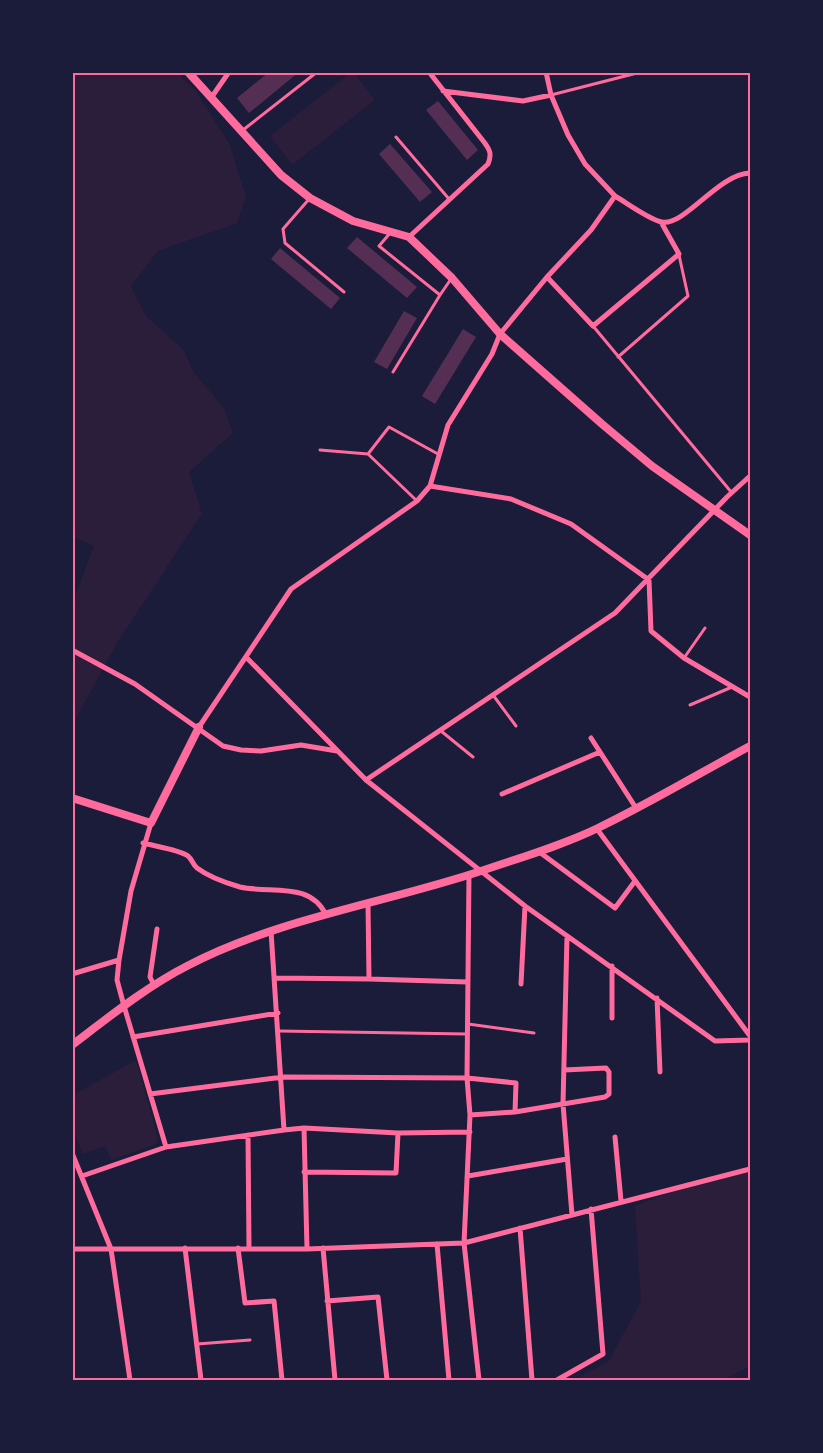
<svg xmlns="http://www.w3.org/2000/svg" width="823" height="1453" font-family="Mulish,sans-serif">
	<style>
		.green { fill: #2a1e3b }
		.building { fill: #542f53 }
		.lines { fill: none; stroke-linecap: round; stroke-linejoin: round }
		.service { stroke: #ff6b9d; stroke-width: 3 }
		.minor { stroke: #ff6b9d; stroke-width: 5 }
		.tertiary { stroke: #ff6b9d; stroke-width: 8 }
		.neatline { fill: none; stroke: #ff6b9d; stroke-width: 2 }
	</style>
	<rect width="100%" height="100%" fill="#1b1b3a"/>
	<path class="green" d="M73,73H177L195,90L230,145L246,197L237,223L158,251L131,286L146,316L183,349L193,371L224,408L233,433L189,472L202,514L118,641L73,724V602L94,546L72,536Z
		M350,73H354L375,100L292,165L270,136Z
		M136,1060L158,1138L156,1144L111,1160L105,1146L83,1154L73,1130V1095Z
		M750,1171V1366L724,1380H574L609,1361L641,1301L635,1206L684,1187Z"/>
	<path class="building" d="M269,72H299L249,113L237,98Z
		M438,101L478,150L467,160L426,110Z
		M390,144L432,192L420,202L379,154Z
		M357,237L417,287L407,298L347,248Z
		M280,248L340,298L331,309L271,259Z
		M404,311L417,318L387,369L374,362Z
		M463,329L476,337L435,404L422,396Z"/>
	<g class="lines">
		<path class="service" d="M551,95L641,72
			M243,130L317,72
			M396,137L449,199
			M310,198L283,229L285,243L344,292
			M391,232L379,246L440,295L451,279
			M593,326L732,493
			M618,357L688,296L679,255
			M393,372L440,295
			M320,450L368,454
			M417,501L368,454L389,427L438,454
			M684,658L705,628
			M493,695L516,726
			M690,705L732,687
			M441,731L473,757
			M468,1024L534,1033
			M279,1031L467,1034
			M197,1344L250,1340"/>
		<path class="minor" d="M546,72L551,95
			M443,91L523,101L551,95L568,135L585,164L615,196
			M211,98L229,72
			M409,237L488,164C492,154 490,150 484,142L429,72
			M547,277L593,326L679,254L661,222
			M430,486L511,499L571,524L649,580L651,631L684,658L750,697
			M72,650L135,684L223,746L241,750L261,751L301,745L337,751
			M246,657L366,780L525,906L715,1041L750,1040
			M199,727L291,589L417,501L430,486L448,425L492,354L500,334L547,277L591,230L615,196C627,203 650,220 662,222C685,226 718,174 750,173
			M591,738L636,808
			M366,780L615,613L727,497L750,476
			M502,794L600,752
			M597,829L750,1036
			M143,843C154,846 180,850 188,856C192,859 193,865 197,868C209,877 226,883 240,887C271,894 310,881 326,915
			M538,851L615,908L635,881
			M469,874L467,1078L470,1115L464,1243L479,1380
			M368,904L369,979L468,982
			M271,931L284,1130
			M567,936L563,1104L572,1215
			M119,960L131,891L151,823
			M72,974L119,960L117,980L124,1006L166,1147
			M275,978L369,979
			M521,984L525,906
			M154,985L150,977L157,929
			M657,998L660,1072
			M612,1018V966
			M133,1037L278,1013
			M150,1094L283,1077L467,1078L516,1083L515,1112
			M470,1115L515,1112L605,1097L609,1094V1072L606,1068L564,1070
			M304,1128L307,1249
			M248,1135L249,1248
			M615,1137L621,1201
			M72,1153L111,1249L130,1380
			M304,1172L396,1173L398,1133
			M82,1176L166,1147L284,1130L304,1128L398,1133L470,1132
			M468,1176L567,1159
			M520,1228L532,1380
			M437,1244L449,1380
			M185,1248L201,1380
			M238,1248L245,1303L274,1301L282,1380
			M323,1248L335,1380
			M72,1249H307L464,1243L750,1169
			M327,1301L378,1297L387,1380
			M557,1380L603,1354L591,1209"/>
		<path class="tertiary" d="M188,72L281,175L310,198L353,221L409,237L452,278L500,334L602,424L652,466L750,535
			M72,798L151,823L199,727
			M72,1045C109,1017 146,987 187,966C276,919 385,903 481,871C519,858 561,846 598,828C650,803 700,773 750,746"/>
	</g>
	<rect width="823" height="1453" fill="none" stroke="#1b1b3a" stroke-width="148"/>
	<rect x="74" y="74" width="675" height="1305" class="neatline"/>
</svg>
